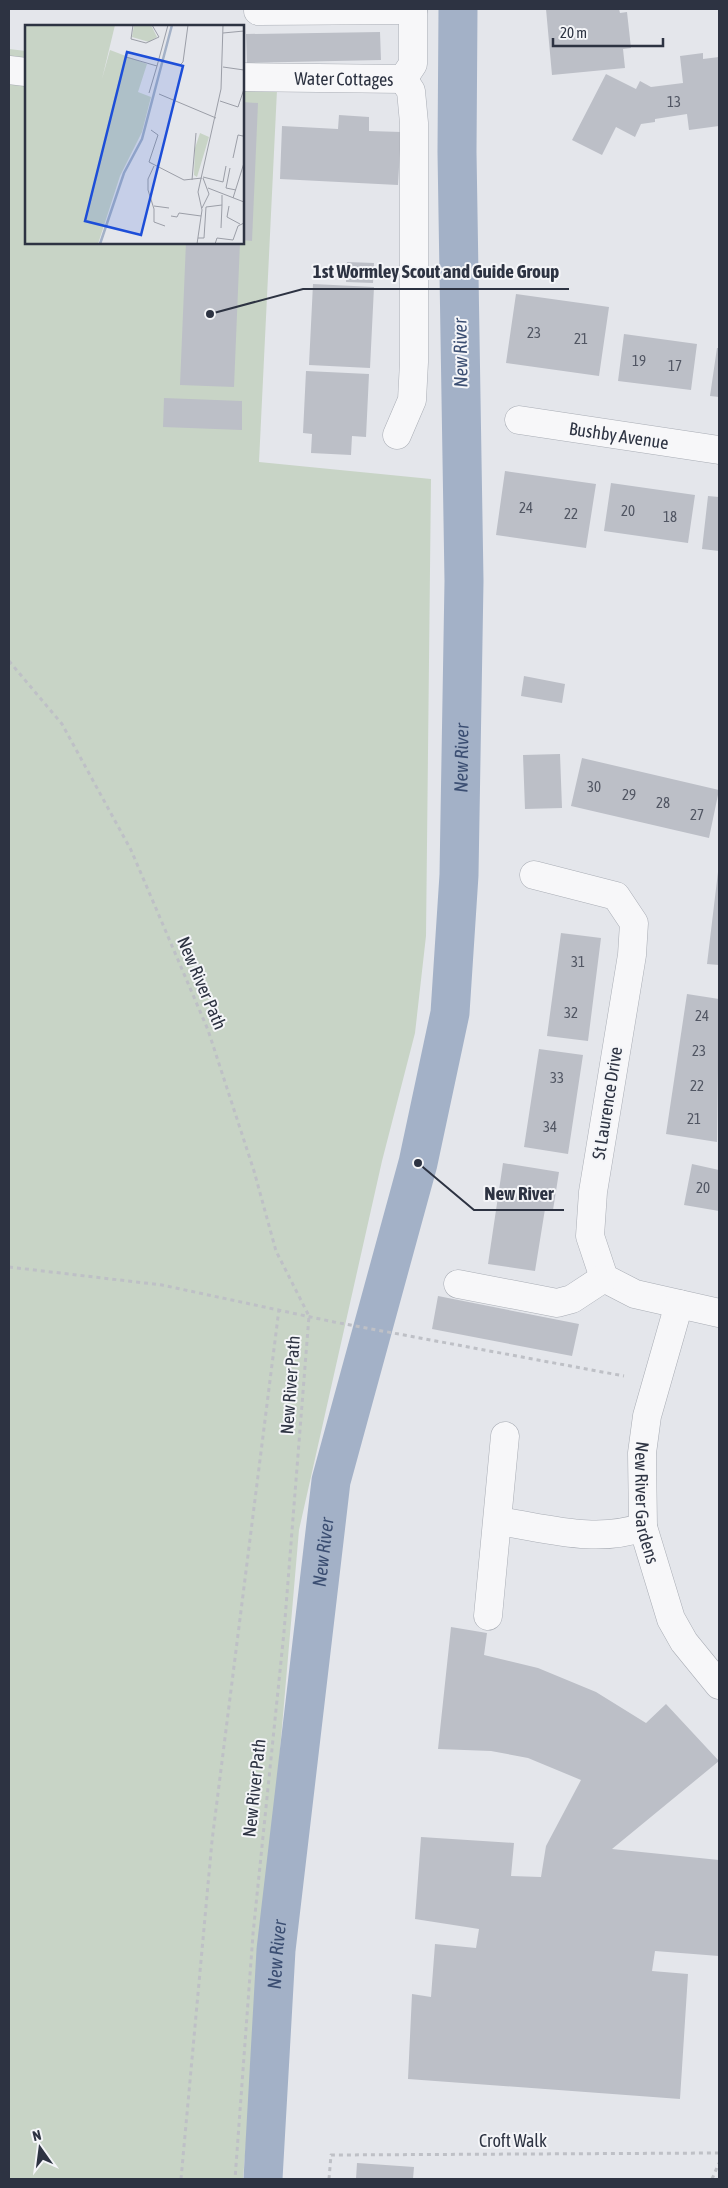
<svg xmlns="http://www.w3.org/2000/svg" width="728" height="2188" font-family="'Asap Condensed',sans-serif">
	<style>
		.green { fill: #c8d4c6 }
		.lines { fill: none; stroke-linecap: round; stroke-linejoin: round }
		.canal { stroke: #a3b1c7; stroke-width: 39 }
		.building { fill: #bcbfc7 }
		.minor-casing { stroke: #a9adb5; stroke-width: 29 }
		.path { stroke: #bec0c6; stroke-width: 3; stroke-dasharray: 4 4; stroke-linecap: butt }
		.minor { stroke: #f7f7f9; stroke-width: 28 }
		.labels { text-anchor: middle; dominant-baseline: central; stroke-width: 4; stroke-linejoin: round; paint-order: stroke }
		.number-label { font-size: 15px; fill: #515663 }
		.street-label { font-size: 18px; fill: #2d3342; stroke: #f4f5f8 }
		.water-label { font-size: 19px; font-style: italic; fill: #3b4e72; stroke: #f4f5f8 }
		.inset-river { fill: none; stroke: #a3b1c7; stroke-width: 2.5 }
		.inset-road { fill: none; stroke: #9b9ea7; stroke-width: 1 }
		.view { fill: #1d4ed8; fill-opacity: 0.15; stroke: #1d4ed8; stroke-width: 2.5 }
		.inset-edge { fill: none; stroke: #2d3342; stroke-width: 2.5 }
		.leader { fill: none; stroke: #2d3342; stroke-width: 2 }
		.callout-dot { fill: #2d3342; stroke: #f4f5f8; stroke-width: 2 }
		.callout-label { font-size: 19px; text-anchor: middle; font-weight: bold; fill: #2d3342; stroke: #f4f5f8; stroke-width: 4; stroke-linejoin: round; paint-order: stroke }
	</style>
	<rect width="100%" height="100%" fill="#e4e6eb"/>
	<path class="green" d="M9,49L26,51V242H242L243,76L277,90L259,462L431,479L426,936L415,1033L382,1161L299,1530L243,2179H9Z"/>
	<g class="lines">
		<path class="canal" id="s1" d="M263,2179L276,1950L331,1481L418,1163L450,1013L459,875L464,581L457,152L458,9"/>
	</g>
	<path class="building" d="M546,9H619L620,13L627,12L631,48L623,49L625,68L552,75Z
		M380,32L381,60L247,63L246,34Z
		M703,53V59L719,57V126L689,130L687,114L655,119V122L641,124L635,137L616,127L602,155L572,140L606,74L636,89L640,81L651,87L683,83L680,56Z
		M242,102L258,103L252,241L242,240Z
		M339,115L369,117V131L401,132L398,185L280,179L282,126L338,129Z
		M186,242H240L234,387L180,385Z
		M347,262L374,263L373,283L346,282Z
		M313,284L374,287L370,368L309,365Z
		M516,294L609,307L599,376L506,363Z
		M624,334L697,344L691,390L618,381Z
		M717,348H719V397L710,396Z
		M306,371L369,374L366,437L352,436L351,455L311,453L312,434L303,433Z
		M164,398L242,401V430L163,427Z
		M505,471L596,484L586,548L496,535Z
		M611,483L695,495L688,543L604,531Z
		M708,496L719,497V551L702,549Z
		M524,676L565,684L562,703L521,696Z
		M560,754L562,808L525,809L523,755Z
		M582,758L719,790L709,838L571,806Z
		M718,872H719V965L707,964Z
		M561,933L601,938L588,1041L547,1036Z
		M687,994L719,999L717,1142L666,1134Z
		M539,1049L583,1055L568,1154L524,1147Z
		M503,1163L559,1172L553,1210L545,1209L535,1271L488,1264Z
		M692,1164L719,1170V1211L684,1205Z
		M438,1296L579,1324L572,1356L432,1329Z
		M451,1627L487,1633L484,1655L538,1668L596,1692L646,1723L666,1704L719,1761L612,1849L719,1860V1956L655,1951L652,1971L688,1974L680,2099L408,2079L412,1994L431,1997L435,1944L476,1948L479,1929L415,1919L421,1837L514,1843L511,1876L541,1877L546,1846L581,1780L528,1758L491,1751L438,1749Z
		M357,2163L414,2167L413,2179H356Z"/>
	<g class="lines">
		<defs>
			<g id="minor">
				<path d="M258,11L413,10"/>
				<path d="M9,70L26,72"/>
				<path id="s2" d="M242,77L403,79L413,64V9"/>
				<path id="s3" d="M519,420L719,450"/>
				<path d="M397,435L412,400L414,362V123L411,91L403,79"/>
				<path d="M534,875L616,896L634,923L632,955L593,1192L590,1236L604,1278L635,1294L719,1313"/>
				<path d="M458,1284L557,1303L572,1299L604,1278"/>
				<path id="s4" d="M679,1304L647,1416L642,1453L643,1527L671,1619L684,1642L719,1685"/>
				<path d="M498,1521C546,1528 596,1544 643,1527"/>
				<path d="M488,1616L505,1436"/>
			</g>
		</defs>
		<use href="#minor" class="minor-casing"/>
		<path class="path" d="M9,661L62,724L131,850L208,1030L254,1171L276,1251L309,1316L284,1632L253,1934L235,2179
			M9,1267L162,1285L334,1322L624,1376
			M181,2179L212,1841L279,1309
			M329,2179L331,2155L719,2153
			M712,2179L719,2163"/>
		<use href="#minor" class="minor"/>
	</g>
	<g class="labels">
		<g class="number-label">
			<text x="674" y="101">13</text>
			<text x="534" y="332">23</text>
			<text x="581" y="338">21</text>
			<text x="639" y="360">19</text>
			<text x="675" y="365">17</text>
			<text x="526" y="507">24</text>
			<text x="628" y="510">20</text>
			<text x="571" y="513">22</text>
			<text x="670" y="516">18</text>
			<text x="594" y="786">30</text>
			<text x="629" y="794">29</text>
			<text x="663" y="802">28</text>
			<text x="697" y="814">27</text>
			<text x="578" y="961">31</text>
			<text x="571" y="1012">32</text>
			<text x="702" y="1015">24</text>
			<text x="699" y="1050">23</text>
			<text x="557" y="1077">33</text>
			<text x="697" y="1085">22</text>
			<text x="694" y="1118">21</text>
			<text x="550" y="1126">34</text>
			<text x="703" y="1187">20</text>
		</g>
		<g class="street-label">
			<text stroke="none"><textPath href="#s2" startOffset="102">Water Cottages</textPath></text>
			<text stroke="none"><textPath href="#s3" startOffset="101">Bushby Avenue</textPath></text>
			<text transform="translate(202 983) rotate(67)">New River Path</text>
			<text transform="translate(607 1103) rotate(-81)">St Laurence Drive</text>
			<text transform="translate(290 1385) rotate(-86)">New River Path</text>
			<text stroke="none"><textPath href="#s4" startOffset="204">New River Gardens</textPath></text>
			<text transform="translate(254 1788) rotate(-84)">New River Path</text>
			<text x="513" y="2140">Croft Walk</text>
		</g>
		<g class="water-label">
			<text transform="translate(460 353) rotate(-91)">New River</text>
			<text stroke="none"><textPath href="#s1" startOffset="1440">New River</textPath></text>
			<text stroke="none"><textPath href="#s1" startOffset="630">New River</textPath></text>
			<text stroke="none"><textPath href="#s1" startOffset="225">New River</textPath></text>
		</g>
	</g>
	<g transform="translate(25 25)">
		<rect width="219" height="219" fill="#e4e6eb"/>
		<path d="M0,0H90L77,54L85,25L122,39L113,67L126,72L117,107L95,151L73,219H0ZM109,0H126L132,12L124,17L107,12ZM175,108L184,112L172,152L169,150L170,123Z" fill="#c8d4c6"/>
		<path class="inset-river" d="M75,219L99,148L117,114L147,0"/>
		<path class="inset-road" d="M108,0L106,14L121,18L134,12L127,0M198,8L219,6M101,32L132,41L143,0M155,40L158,37L163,0M198,42L219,45M124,68L132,41M134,69L191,93M195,76L213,82L219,64M126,105L133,110L124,137L159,155L177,153M208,133L213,110L218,111M129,141L123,154V165L129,184V197L140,201M205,143L201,163L211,165M178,152L198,157L201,141M167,155L171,108M183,163L219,177M208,173L219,138M129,181L144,183M204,181L202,192L215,199M177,183L184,169L178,153M146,191L152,192L154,188L176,191M196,203L197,180M173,213H179L181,182L197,180V170M172,219L177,185L173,167L196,64L198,0M190,219L192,213L208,215L213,201L219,198"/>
		<path class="view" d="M102,27L158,41L116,210L60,196Z"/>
		<rect width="219" height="219" class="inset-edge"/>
	</g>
	<path class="leader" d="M210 314L303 289H569M418 1163L474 1210H564"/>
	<g class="callout-dot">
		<circle cx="210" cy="314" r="5"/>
		<circle cx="418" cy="1163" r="5"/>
	</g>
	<g class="callout-label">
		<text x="436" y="278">1st Wormley Scout and Guide Group</text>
		<text x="519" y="1200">New River</text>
	</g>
	<rect width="728" height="2188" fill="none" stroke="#2d3342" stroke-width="20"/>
	<g transform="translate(40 2148) rotate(346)" stroke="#f4f5f8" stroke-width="4" paint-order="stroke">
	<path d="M0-4L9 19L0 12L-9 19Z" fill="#2d3342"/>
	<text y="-8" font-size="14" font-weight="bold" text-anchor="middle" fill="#2d3342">N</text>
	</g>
	<path d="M553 38v8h110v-8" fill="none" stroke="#2d3342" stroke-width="2.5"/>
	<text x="560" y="38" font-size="15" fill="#2d3342" stroke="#f4f5f8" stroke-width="4" paint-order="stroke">20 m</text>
</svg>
